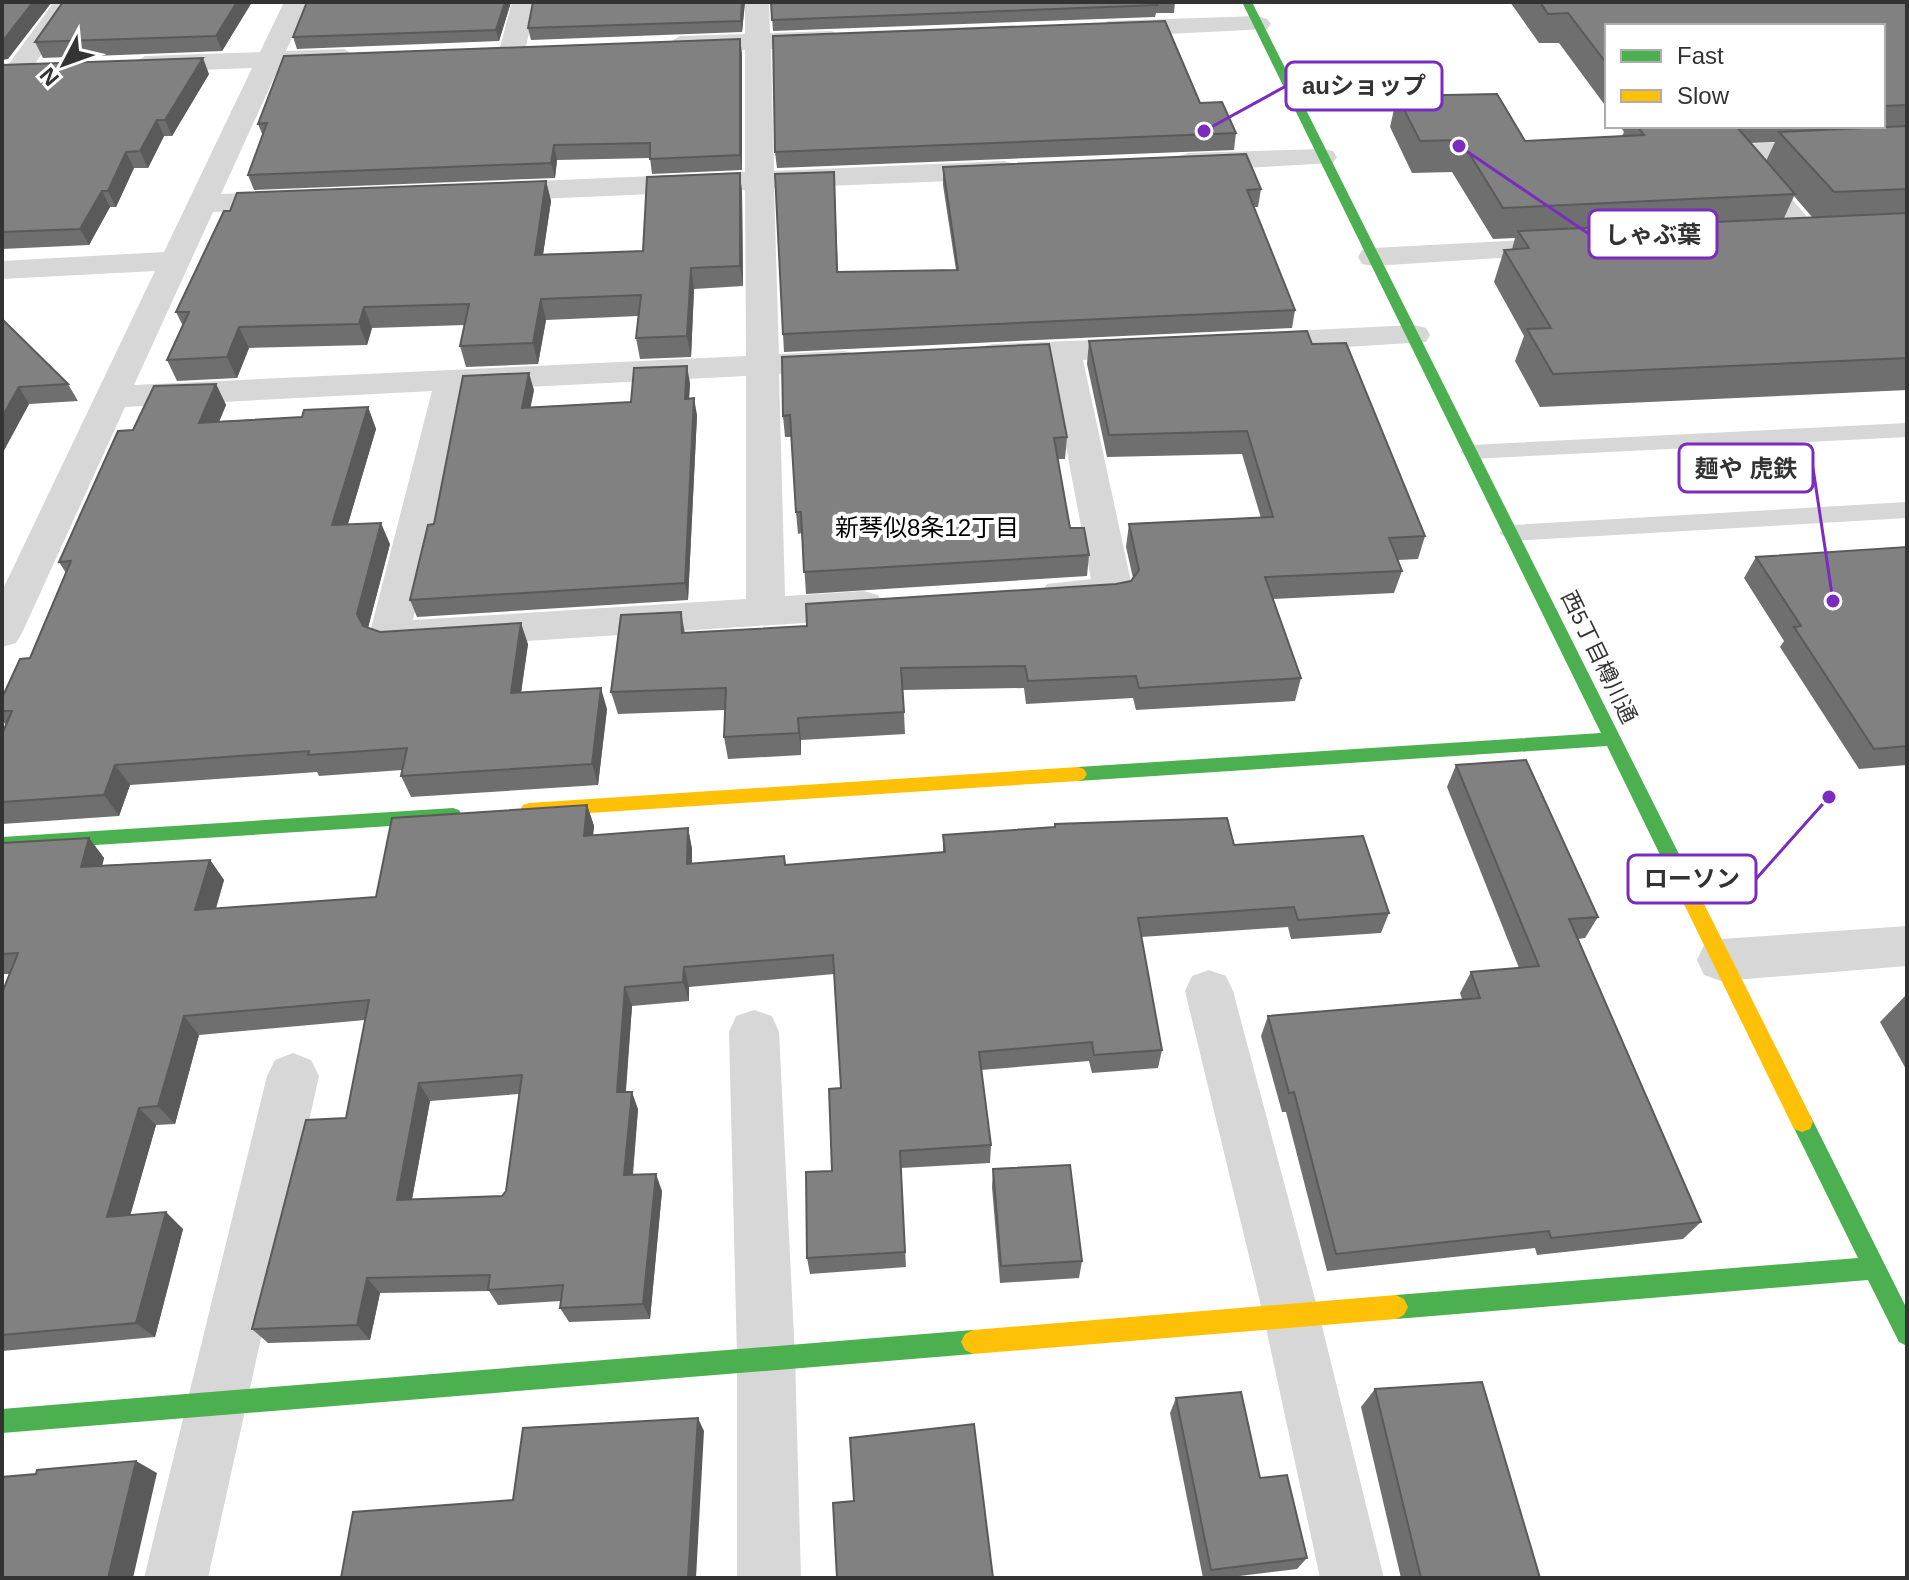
<svg xmlns="http://www.w3.org/2000/svg" width="1909" height="1580" font-family="Helvetica,'Noto Sans JP',sans-serif">
	<style>
		.lines { fill: none; stroke-linecap: round; stroke-linejoin: round }
		.lane { fill: #d7d7d7; fill-rule: evenodd }
		.street { fill: #d7d7d7; fill-rule: evenodd }
		.fast { fill: #4caf50; fill-rule: evenodd }
		.slow { fill: #ffc107; fill-rule: evenodd }
		.wall { fill: #6f6f6f; fill-rule: evenodd }
		.shaded-wall { fill: #5a5a5a }
		.building { fill: #818181; stroke: #5a5a5a; stroke-width: 2; fill-rule: evenodd }
		.labels { text-anchor: middle; dominant-baseline: central; stroke-width: 8; stroke-linejoin: round; paint-order: stroke }
		.street-label { font-size: 22px; fill: #333; stroke: #fff }
		.neighbourhood-label { font-size: 24px; fill: #000; stroke: #fff }
		.leader { fill: none; stroke: #7b2cbf; stroke-width: 3 }
		.callout-dot { fill: #7b2cbf; stroke: #fff; stroke-width: 3 }
		.callout { fill: #fff; stroke: #7b2cbf; stroke-width: 3 }
		.callout-label { font-size: 24px; text-anchor: middle; font-weight: bold; fill: #333 }
	</style>
	<rect width="100%" height="100%" fill="#fff"/>
	<g class="lines">
		<path class="lane" d="M1907,423V437L1471,459L1460,452L1471,445Z
			M1907,502V518L1511,541L1499,533L1511,525Z"/>
		<path class="street" d="M54,2H78L27,75H9L5,69Z
			M284,2H308L286,51L344,49L357,57L344,65L279,67L221,194L293,191L303,194L308,200L303,206L293,209L213,212L134,385L746,356L745,190L490,201L480,198L475,192L480,186L490,183L745,172V50L680,52L667,44L680,36L745,34V2H769L770,33L832,31L845,39L832,47L771,49L774,171L1004,161L1014,164L1018,170L1014,176L1004,179L774,188L779,354L844,351L856,354L861,361L856,368L779,374L785,596L864,591L878,595L884,605L878,615L864,619L389,650L375,646L369,636L432,391L125,407L22,633L16,643L2,647V591L155,271L2,279V261L164,252L252,68L145,72L132,64L145,56L260,52ZM746,376V599L413,620L466,390Z
			M512,2H536L525,51L512,59L499,51Z
			M1258,16L1267,19L1271,24L1267,29L1108,37L1095,29L1108,21Z
			M1907,138V154L1759,160L1823,236L1819,242H1797L1723,152L1727,146L1737,144Z
			M1323,149L1333,151L1337,157L1333,163L1189,171L1179,168L1175,162L1179,156L1189,153Z
			M1565,238L1576,241L1580,247L1576,253L1373,266L1362,264L1358,257L1362,250L1373,248Z
			M1414,325L1426,328L1430,335L1426,342L1252,353L1240,350L1236,343L1240,336L1252,333Z
			M1148,338L1160,341L1165,348L1160,355L1083,360L1133,591L1127,601C1103,607 1071,611 1047,604L1041,594L1047,584L1091,579L1050,362L981,361L976,354L981,347L993,344Z
			M1907,926V966L1721,981L1704,975L1697,960L1704,945L1721,939Z
			M1209,970L1226,976L1233,991L1319,1314L1384,1578H1320L1263,1314L1185,991L1192,976Z
			M754,1010L772,1016L779,1032L795,1357L801,1578H737V1357L729,1032L736,1016Z
			M293,1053L311,1060L319,1076L208,1578H144L267,1076L275,1060Z"/>
		<path class="fast" d="M1242,2H1252L1702,900L1699,906L1692,908L1685,906L1607,746L1078,781L1072,779L1069,774L1072,769L1078,767L1601,733Z
			M453,808L459,810L462,815L459,820L453,822L2,851V837Z
			M1802,1112L1810,1115L1907,1309V1346L1899,1342L1868,1280L1396,1319L1388,1315L1384,1307L1388,1299L1396,1295L1858,1258L1791,1122L1794,1115Z
			M973,1330L981,1334L985,1342L981,1350L973,1354L2,1433V1409Z"/>
		<path class="slow" d="M1078,767L1084,769L1087,774L1084,779L1078,781L529,817L523,815L520,810L523,805L529,803Z
			M1692,892L1699,894L1810,1115L1813,1122L1810,1129L1802,1132L1794,1129L1682,900L1685,894Z
			M1396,1295L1404,1299L1408,1307L1404,1315L1396,1319L973,1354L965,1350L961,1342L965,1334L973,1330Z"/>
	</g>
	<path class="wall" d="M63,2H252L222,51L43,58L35,42Z
		M511,2L499,41L297,49L293,37Z
		M745,2L742,32L531,40L528,28Z
		M771,2H1175L1174,13H1156L1155,17L773,31Z
		M1510,2H1907V390L1540,407L1515,361L1524,336L1494,282L1504,250L1512,249L1515,238L1493,239L1452,172L1412,173L1390,127L1397,96L1525,141L1622,136L1624,132L1620,126H1883V26H1607V108L1559,43H1539ZM1775,142L1766,161L1750,143ZM1794,196L1812,217L1784,218Z
		M742,53V170L652,174L650,158L557,160L555,178L254,190L248,175L263,136L258,124Z
		M2,65L209,74L172,136H164L148,168H134L116,207H110L89,245L2,249Z
		M1200,103L1236,133L1234,150L777,168L775,152Z
		M943,167L1261,189L1258,207H1254L1295,310L1292,328L784,352L783,334L834,172L838,272L956,270L943,185Z
		M740,173L742,193L743,286L694,289L691,357L640,359L636,338L638,316L546,320L538,364L466,367L460,346L465,325L372,328L367,345L249,348L237,378L177,381L167,360L183,326L176,312L546,181L551,201L543,254L643,251Z
		M2,319L68,384L78,401L29,404L2,454Z
		M1089,341L1312,344L1425,536L1418,559L1398,560L1402,571L1394,593L1273,599L1301,678L1295,701L1136,710L1133,698L1026,704L1024,688L903,690L905,734L801,740V755L728,759L724,737L725,710L618,714L611,692L681,612L685,633L807,626L1116,584L1131,581L1133,578L1126,547L1129,524L1261,518L1242,454L1107,457L1087,364Z
		M782,357L1067,437L1065,459H1058L1070,528L1089,555L1087,576L806,594L802,533L798,534L796,512L792,437H785L783,416Z
		M690,383L689,398L697,415L688,600L417,617L410,600L434,524L534,390L530,407L631,402Z
		M216,384L226,405L219,421L302,417L368,407L376,429L348,524L390,544L368,628L380,632L528,644L521,692L607,709L598,785L411,797L401,776L402,770L319,776L317,772L130,785L119,816L2,824V734L6,725L2,720V698L30,658L66,573L59,562L133,430Z
		M1907,547V765L1859,769L1780,647L1784,641L1744,578L1756,557Z
		M1456,765L1598,917L1585,938L1578,939L1701,1222L1683,1239L1537,1255L1535,1248L1327,1271L1286,1112H1282L1261,1036L1268,1016L1462,999L1460,993L1471,972L1519,968L1447,787Z
		M587,805L594,826L593,835L688,828L692,849V864L784,856L786,865L943,853V835L1234,845L1389,913L1381,933L1291,939L1288,927L1141,937L1162,1050L1158,1068L1092,1073L1089,1061L981,1070L991,1145L990,1163L901,1168L906,1267L810,1274L807,1258L832,1171L841,1088L834,974L689,987V1001L632,1006L626,1092L638,1109L633,1175L662,1191L650,1319L569,1322L560,1308L561,1301L498,1305L489,1291L380,1293L370,1340L268,1343L252,1329L346,1118L365,1020L199,1035L175,1124L156,1125L130,1215L183,1229L155,1337L2,1351V993L10,974H2V843L89,838L104,858L102,865L210,860L224,880L216,909L376,897ZM519,1094L506,1191L502,1196L412,1199L430,1101Z
		M1907,994V1071L1880,1022Z
		M993,1169L1082,1261L1079,1278L1000,1283L992,1187Z
		M1375,1389L1540,1578H1401L1361,1407Z
		M1176,1398L1260,1478L1307,1558L1297,1569L1223,1578H1203L1170,1413Z"/>
	<path class="shaded-wall" d="M33,2H52L8,59L2,60V42Z
		M237,2H252L222,51L216,36Z
		M505,2H511L499,41L496,30Z
		M742,2H745L742,32L741,21Z
		M740,39L742,53V170L740,155Z
		M203,58L209,74L172,136L165,120Z
		M157,120L164,136L148,168L140,151Z
		M554,145L557,160L555,178L551,163Z
		M126,152L134,168L116,207L108,191Z
		M740,173L742,193L743,286L740,266Z
		M546,181L551,201L540,275L535,255Z
		M102,191L110,207L89,245L80,229Z
		M691,268L694,289L691,357L687,336Z
		M541,299L546,320L538,364L533,343Z
		M364,307L372,328L367,345L359,324Z
		M239,327L249,348L237,378L227,357Z
		M687,366L690,383L688,416L685,399Z
		M529,373L534,390L527,425L522,408Z
		M216,384L226,405L210,444L199,423Z
		M19,387L29,404L2,454V417Z
		M694,398L697,415L688,600L685,583Z
		M368,407L376,429L341,547L332,525Z
		M381,523L390,544L366,635L357,614Z
		M521,623L528,644L518,714L511,693Z
		M601,688L607,709L598,785L592,764Z
		M798,718L801,740V755L799,733Z
		M115,765L130,785L119,816L104,795Z
		M587,805L594,826L591,856L584,836Z
		M688,828L692,849V884L687,864Z
		M89,838L104,858L97,887L81,867Z
		M210,860L224,880L209,930L195,910Z
		M684,967L689,987V1001L683,982Z
		M625,987L632,1006L624,1110L617,1092Z
		M184,1016L199,1035L175,1124L158,1106Z
		M419,1083L430,1101L409,1216L397,1200Z
		M632,1092L638,1109L631,1192L624,1175Z
		M139,1108L156,1125L125,1234L107,1217Z
		M656,1174L662,1191L650,1319L643,1304Z
		M166,1212L183,1229L155,1337L136,1323Z
		M367,1278L380,1293L370,1340L357,1325Z
		M698,1418L704,1431L696,1578H688Z
		M136,1461L157,1473L133,1578H108Z"/>
	<path class="building" d="M2,2H33L2,42Z
		M63,2H237L216,36L35,42Z
		M307,2H505L496,30L293,37Z
		M533,2H742L741,21L528,28Z
		M771,2H1156H1155L1157,5L772,20Z
		M1540,2H1907V105L1883,106V26H1607V64L1568,13L1548,14Z
		M1165,21L1200,103L1222,102L1236,133L775,152L773,36Z
		M740,39V155L650,159V143L554,145L551,163L248,175L267,123L258,124L284,56Z
		M203,58L165,120H157L140,151L126,152L108,191H102L80,229L2,232V65Z
		M1497,94L1525,141L1644,135L1637,126H1736L1795,194L1503,208L1461,140L1420,141L1397,96Z
		M1907,126V189L1834,192L1779,132Z
		M1246,154L1261,189L1247,190L1295,310L783,334L775,174L834,172L837,272L958,270L943,167Z
		M740,173V266L691,268L687,336L636,338L641,295L541,299L533,343L460,346L469,304L364,307L359,324L239,327L227,357L167,360L189,312H176L224,211H230L237,193L546,181L535,255L643,251L647,177Z
		M1907,213V358L1553,374L1527,329L1551,328L1504,250L1529,248L1518,231Z
		M2,319L68,384L19,387L2,417Z
		M1307,331L1312,344L1346,343L1425,536L1389,538L1402,571L1265,577L1301,678L1139,688L1136,676L1028,681L1025,666L901,668L904,712L798,718L799,733L724,737L726,688L611,692L621,615L681,612L682,633L807,626L806,604L1116,584L1131,581L1139,570L1129,524L1273,517L1247,431L1109,435L1089,341Z
		M1049,344L1067,437L1054,438L1070,528H1084L1089,555L804,572L801,512H796L790,415L783,416L782,357Z
		M687,366L685,399L694,398L685,583L410,600L428,525L434,524L463,376L529,373L522,408L631,402L634,368Z
		M216,384L199,423L302,417L304,410L368,407L332,525L381,523L357,614L363,626L380,632L521,623L511,693L601,688L592,764L401,776L407,748L308,755L309,751L115,765L104,795L2,802V734L12,711H2V698L20,659L30,658L71,561L59,562L118,431L133,430L154,386Z
		M1907,547V746L1874,749L1794,627L1801,626L1756,557Z
		M1526,760L1598,917L1569,919L1701,1222L1551,1238L1549,1231L1336,1254L1294,1092L1289,1093L1268,1016L1480,998L1471,972L1539,966L1456,765Z
		M587,805L584,836L688,828L687,864L784,856L785,865L945,852L943,835L1055,827V824L1227,818L1234,845L1363,836L1389,913L1298,920L1294,907L1138,918L1162,1050L1094,1055L1092,1042L979,1052L991,1145L900,1151L905,1252L807,1258L806,1172L832,1171L829,1089L841,1088L833,955L684,967L683,982L625,987L617,1092H632L624,1175L656,1174L643,1304L560,1308L563,1285L488,1290L490,1275L367,1278L357,1325L252,1329L306,1120L346,1118L369,1000L184,1016L158,1106L139,1108L107,1217L166,1212L136,1323L2,1335V993L18,953L2,954V843L89,838L81,867L210,860L195,910L376,897L392,818ZM522,1075L506,1191L502,1196L397,1200L419,1083Z
		M1070,1165L1082,1261L1001,1266L993,1169Z
		M1482,1382L1540,1578H1421L1375,1389Z
		M1241,1392L1260,1478L1287,1475L1307,1558L1211,1570L1176,1398Z
		M698,1418L688,1578H341L353,1512L513,1500L523,1428Z
		M974,1424L993,1578H837L833,1503L854,1501L850,1438Z
		M136,1461L108,1578H2V1477L36,1474L37,1470Z"/>
	<g class="labels">
		<g class="street-label">
			<text transform="translate(1599 657) rotate(64)">西5丁目樽川通</text>
		</g>
		<g class="neighbourhood-label">
			<text x="927" y="527">新琴似8条12丁目</text>
		</g>
	</g>
	<path class="leader" d="M1204 131L1286 86M1459 146L1589 234M1833 601L1813 468M1829 797L1756 879"/>
	<g class="callout-dot">
		<circle cx="1204" cy="131" r="8"/>
		<circle cx="1459" cy="146" r="8"/>
		<circle cx="1833" cy="601" r="8"/>
		<circle cx="1829" cy="797" r="8"/>
	</g>
	<g class="callout">
		<rect x="1286" y="62" width="156" height="48" rx="8"/>
		<rect x="1589" y="210" width="128" height="48" rx="8"/>
		<rect x="1679" y="444" width="134" height="48" rx="8"/>
		<rect x="1628" y="855" width="128" height="48" rx="8"/>
	</g>
	<g class="callout-label">
		<text x="1364" y="94">auショップ</text>
		<text x="1653" y="243">しゃぶ葉</text>
		<text x="1746" y="477">麺や 虎鉄</text>
		<text x="1692" y="887">ローソン</text>
	</g>
	<rect width="1909" height="1580" fill="none" stroke="#333333" stroke-width="8"/>
	<rect x="1605" y="24" width="280" height="104" fill="#ffffff" stroke="#adadad" stroke-width="2"/>
	<rect x="1621" y="50" width="40" height="12" fill="#4caf50" stroke="#adadad" stroke-width="2"/>
	<text x="1677" y="64" font-size="24" fill="#333333">Fast</text>
	<rect x="1621" y="90" width="40" height="12" fill="#ffc107" stroke="#adadad" stroke-width="2"/>
	<text x="1677" y="104" font-size="24" fill="#333333">Slow</text>
	<g transform="translate(64 64) rotate(229)" stroke="#ffffff" stroke-width="6" paint-order="stroke">
	<path d="M0-6L14 30L0 20L-14 30Z" fill="#333333"/>
	<text y="-12" font-size="22" font-weight="bold" text-anchor="middle" fill="#333333">N</text>
	</g>
</svg>
